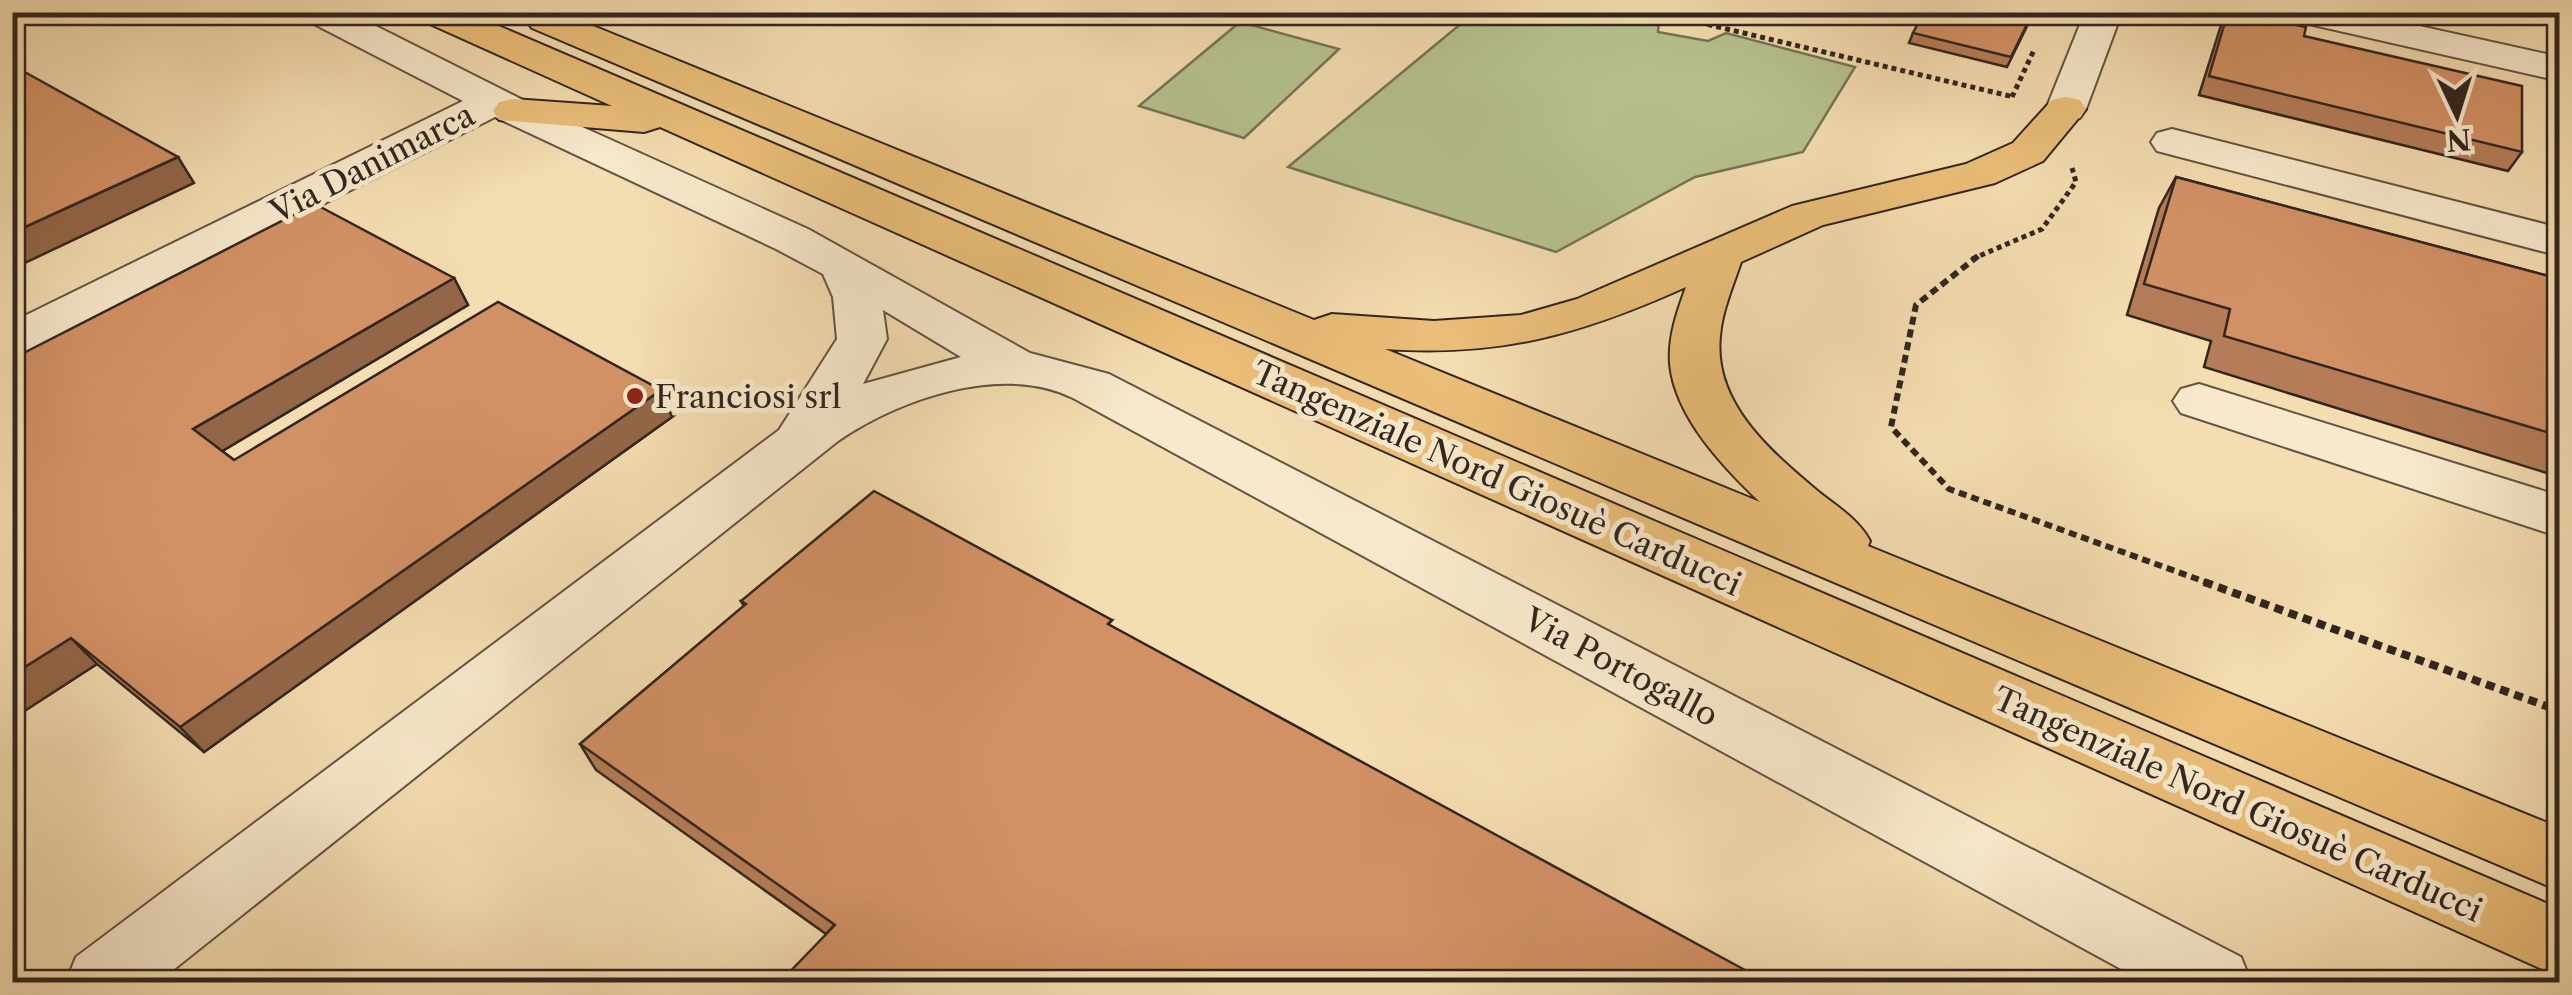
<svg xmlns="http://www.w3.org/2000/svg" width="2572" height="995" font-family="'Libre Caslon Text',serif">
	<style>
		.green { fill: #b6c28f; stroke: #747457; stroke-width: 2.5 }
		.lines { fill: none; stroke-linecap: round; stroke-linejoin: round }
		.minor-casing { stroke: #625443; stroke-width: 4 }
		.highway-casing { stroke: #31261f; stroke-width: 4 }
		.path-far2 { stroke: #31261f; stroke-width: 5; stroke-dasharray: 5 4; stroke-linecap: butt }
		.path-far1 { stroke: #31261f; stroke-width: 6; stroke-dasharray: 8 5; stroke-linecap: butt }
		.path { stroke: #31261f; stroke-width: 8; stroke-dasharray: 9 6; stroke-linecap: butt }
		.minor { fill: #f8e9cc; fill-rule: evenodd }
		.highway { fill: #eabe78; fill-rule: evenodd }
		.wall { fill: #b57d57; stroke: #31261f; stroke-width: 2.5 }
		.shaded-wall { fill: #936647; stroke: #31261f; stroke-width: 2.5 }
		.building { fill: #d29165; stroke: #31261f; stroke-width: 2.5 }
		.poi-dot { fill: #8f2418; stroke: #f8e9cc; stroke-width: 4 }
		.labels { text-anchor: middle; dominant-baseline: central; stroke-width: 10; stroke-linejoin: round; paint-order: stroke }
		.street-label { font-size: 32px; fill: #31261f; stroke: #f8e9cc }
		.poi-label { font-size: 32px; fill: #31261f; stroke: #f8e9cc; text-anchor: start }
	</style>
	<rect width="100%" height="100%" fill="#f4ddb0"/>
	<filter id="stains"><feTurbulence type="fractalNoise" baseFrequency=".002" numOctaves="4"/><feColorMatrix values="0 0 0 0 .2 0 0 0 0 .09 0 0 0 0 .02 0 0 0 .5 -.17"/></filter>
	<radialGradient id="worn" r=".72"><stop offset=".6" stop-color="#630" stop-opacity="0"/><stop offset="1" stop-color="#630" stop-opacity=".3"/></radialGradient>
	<path class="green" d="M1475,12L1622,13L1659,22L1658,32L1708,41L1726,33L1855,67L1803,152L1695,177L1556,252L1288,167Z
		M1240,22L1339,49L1244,138L1139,106Z"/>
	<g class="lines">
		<defs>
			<path id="minor" d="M293,12H348L527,102L808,229L1030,353L1109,374L2241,957L2251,982H2145L1073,398C1001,363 900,399 838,441L158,982H66L76,957L779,430L837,339L833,297L823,274L776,249L495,117L29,353L12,358V322L463,101L312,23L298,20ZM883,310L961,357L863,384L887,339Z
				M2085,12H2122L2086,109L2080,118L2066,121L2052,118L2046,109Z
				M2286,12H2356L2560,57V81L2291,20Z
				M2172,129L2560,228V256L2157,151L2151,142L2157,133Z
				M2199,384L2560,496V537L2181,413L2173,401L2181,389Z"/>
			<path id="highway" d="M303,12H341L342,15L337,23C322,27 312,26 303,12Z
				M416,12H466L2560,909V977L660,127L644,132L499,120L493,111L499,102L513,99L612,106L421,20Z
				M532,12H559L1314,320L1332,314L1434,321L1521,315L1577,299L1792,206L1966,164L2013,143L2052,100L2066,97L2080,100L2086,109L2043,161L1995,183L1823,225L1741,262C1733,286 1722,311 1720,336C1713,402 1769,450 1814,488C1834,505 1858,518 1870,541L1868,546L2560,828V891L532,28L526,20ZM1686,287C1677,312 1668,337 1670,364C1675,417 1724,468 1760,502L1385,349C1502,357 1581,334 1686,287Z"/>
		</defs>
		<use href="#minor" class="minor-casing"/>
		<use href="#highway" class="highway-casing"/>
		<path class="path-far2" d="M1655,12L2014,97
			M2012,97L2034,50
			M1972,259L2042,229L2076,182L2072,168"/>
		<path class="path-far1" d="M1978,256L1916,305L1891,427L1949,489L2211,584"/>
		<path class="path" d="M2204,582L2560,711"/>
		<use href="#minor" class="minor"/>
		<use href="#highway" class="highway"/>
	</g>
	<path class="wall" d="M1752,12H1805L1796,24Z
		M2034,12L2007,67L1909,43L1913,33Z
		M2227,12H2266L2276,21L2304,36L2522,152L2508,171L2199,95L2222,22Z
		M2508,12H2560V24Z
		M2176,177L2560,279V477L2204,367L2211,341L2127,315L2159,208Z
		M454,278L468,305L222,451L234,460L672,417L204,752L97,664L12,719V359Z
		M741,601L1112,620L826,934L596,770L580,744L744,606Z"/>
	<path class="shaded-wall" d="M178,157L194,183L12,269V233Z
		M454,278L468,305L214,456L193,429Z
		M661,390L672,417L204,752L180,727Z
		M71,638L97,664L12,719V675Z"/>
	<path class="building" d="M1924,12H2033L2011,57L1913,33Z
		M2228,12H2266L2278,15L2276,21L2306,27L2304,36L2522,86V152L2209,76Z
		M12,65L178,157L12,233Z
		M2176,177L2560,279V436L2224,336L2230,309L2144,284Z
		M315,204L454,278L193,429L234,460L498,302L661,390L180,727L71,638L12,675V359Z
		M874,491L1112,620L1108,624L1767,982H780L835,925L580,744L746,604L741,601Z"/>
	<circle class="poi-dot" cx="635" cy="396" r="10"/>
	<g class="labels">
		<g class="street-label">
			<text transform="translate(372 163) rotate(-27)">Via Danimarca</text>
			<text transform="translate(1497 478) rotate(24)">Tangenziale Nord Giosuè Carducci</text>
			<text transform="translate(1621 667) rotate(28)">Via Portogallo</text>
			<text transform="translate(2238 804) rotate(24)">Tangenziale Nord Giosuè Carducci</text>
		</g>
		<g class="poi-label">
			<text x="655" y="396">Franciosi srl</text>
		</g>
	</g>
	<rect width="2572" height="995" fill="none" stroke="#f4ddb0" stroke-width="50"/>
	<rect x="15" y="15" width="2542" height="965" fill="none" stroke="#31261f" stroke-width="5"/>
	<rect x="25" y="25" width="2522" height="945" fill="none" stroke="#31261f" stroke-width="2.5"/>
	<g transform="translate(2457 115) rotate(176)" stroke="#f8e9cc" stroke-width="8" paint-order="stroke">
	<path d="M0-8L18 38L0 25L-18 38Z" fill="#31261f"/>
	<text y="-15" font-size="28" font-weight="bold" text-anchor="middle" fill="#31261f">N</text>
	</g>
	<rect width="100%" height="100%" filter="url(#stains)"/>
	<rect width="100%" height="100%" fill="url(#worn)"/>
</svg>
